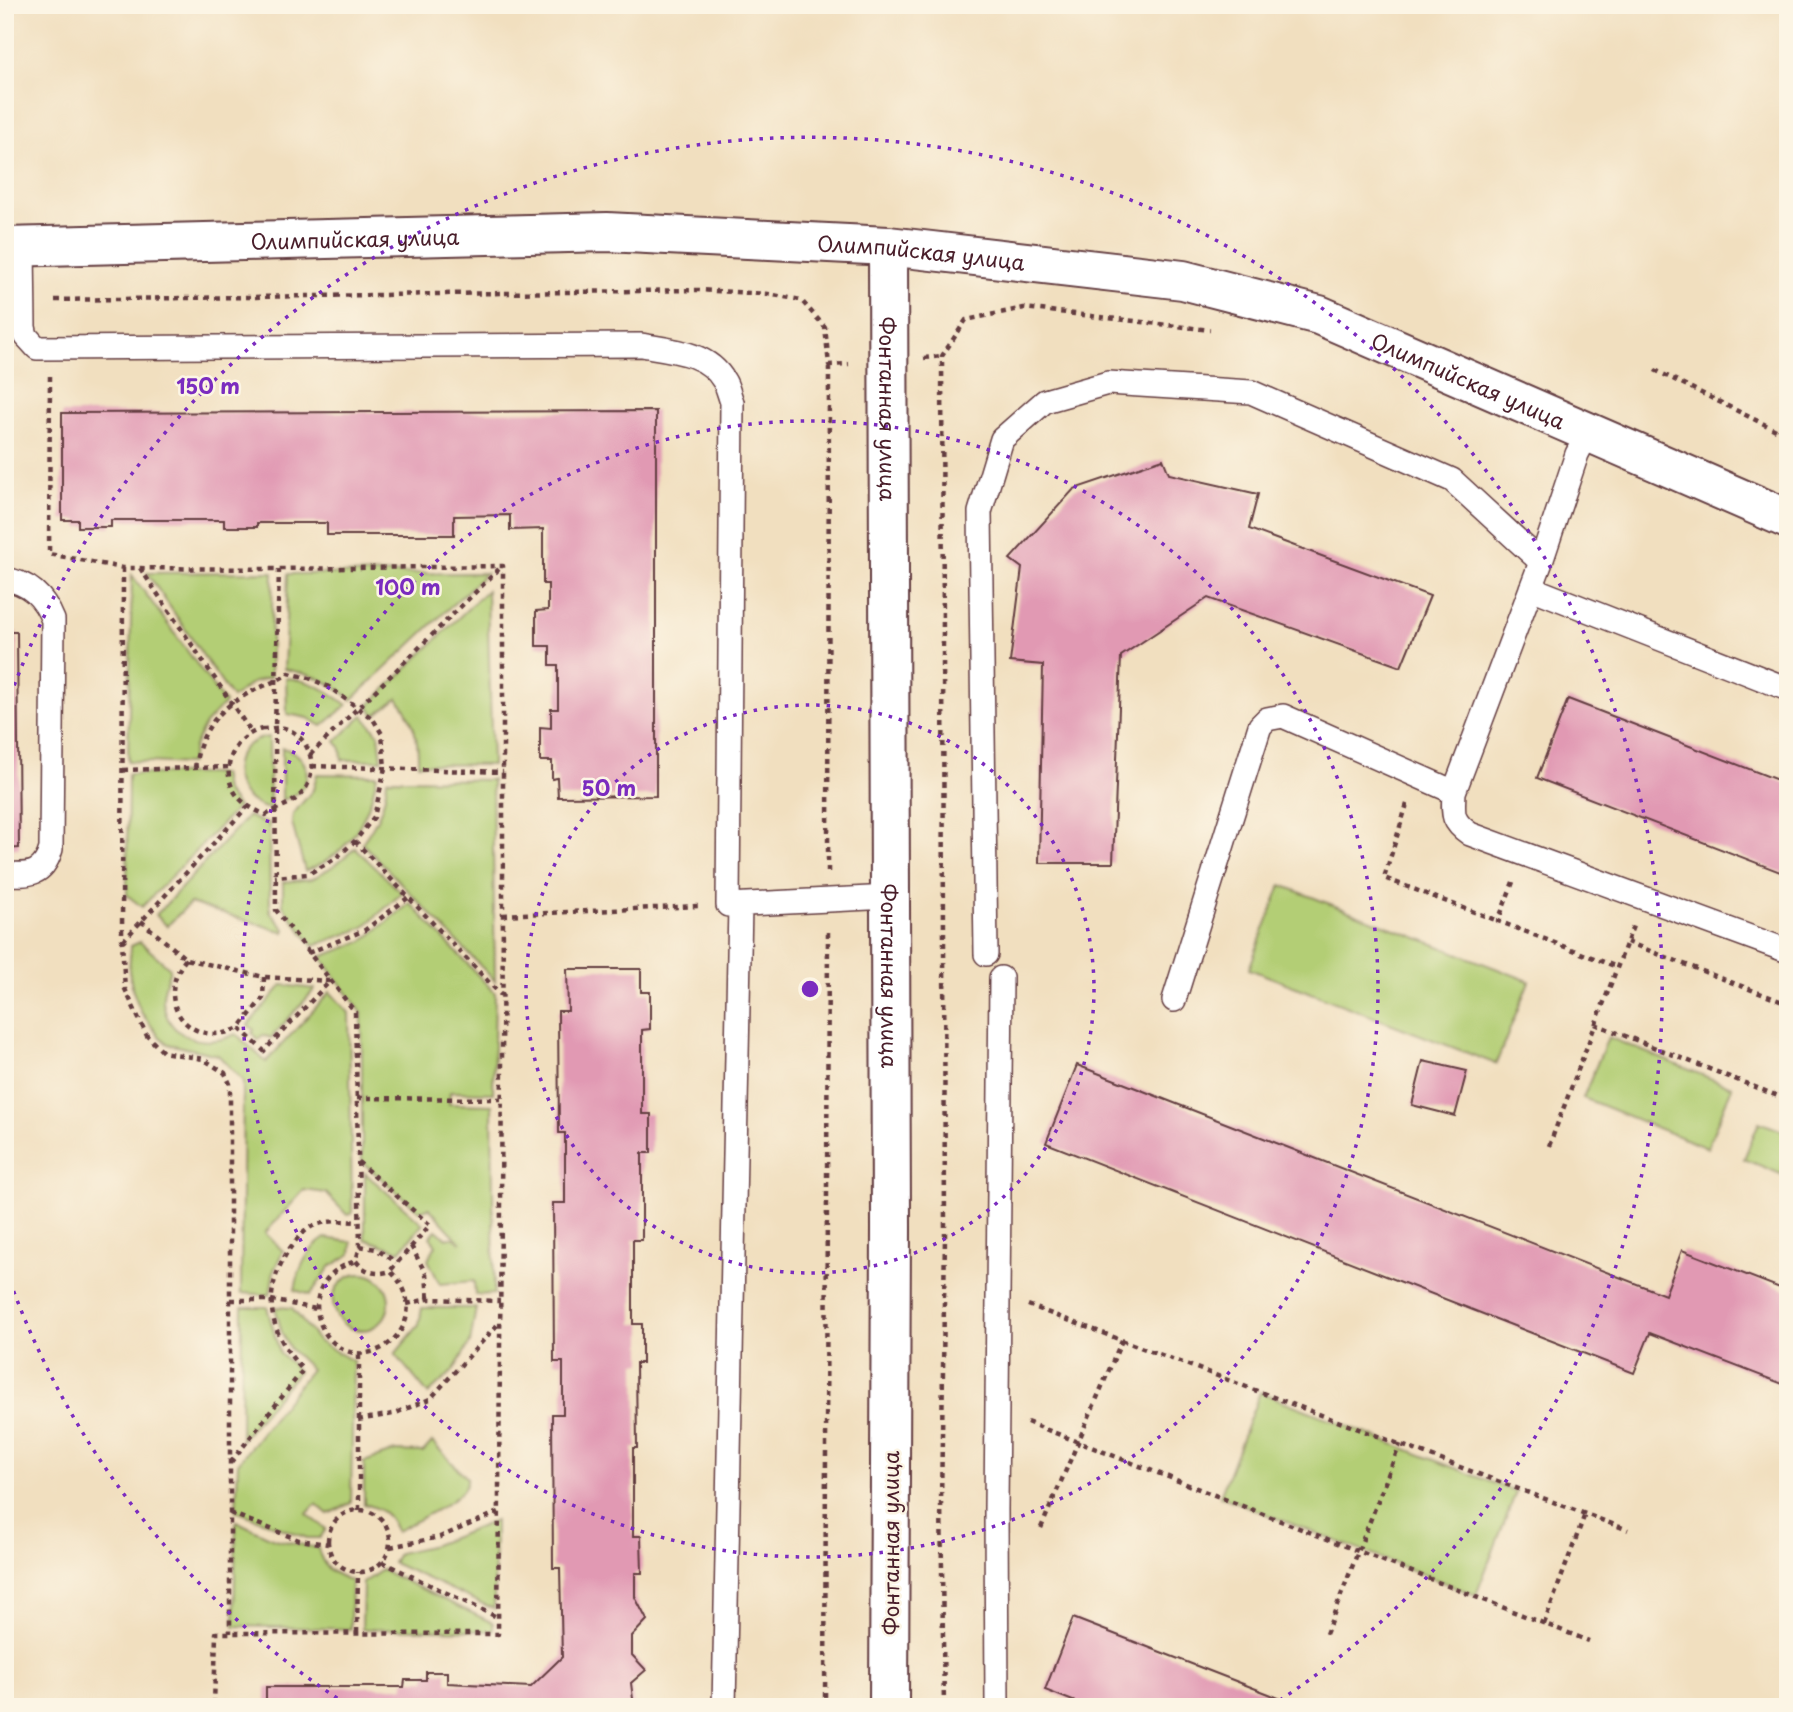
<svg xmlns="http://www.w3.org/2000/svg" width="1793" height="1712" font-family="'Playpen Sans',sans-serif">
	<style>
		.green { fill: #b3ce74; stroke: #7e7650; stroke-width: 2 }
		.building { fill: #e199b3 }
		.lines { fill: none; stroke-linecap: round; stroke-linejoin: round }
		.lane-casing { stroke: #633c41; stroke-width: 26 }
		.street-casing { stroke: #633c41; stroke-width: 42 }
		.path { stroke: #633c41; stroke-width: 4.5; stroke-dasharray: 5 5; stroke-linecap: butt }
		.lane { stroke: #fff; stroke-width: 23 }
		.street { stroke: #fff; stroke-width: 38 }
		.ring { fill: none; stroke: #7b2cbf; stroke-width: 3.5; stroke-dasharray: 3.5 7 }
		.labels { text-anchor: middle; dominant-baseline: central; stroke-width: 5; stroke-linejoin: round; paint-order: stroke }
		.street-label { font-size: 21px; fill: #4a1f2b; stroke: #fcf5e5 }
		.centre { fill: #7b2cbf; stroke: #fcf5e5; stroke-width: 3.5 }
		.ring-label { font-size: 21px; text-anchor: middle; font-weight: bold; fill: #7b2cbf; stroke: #fcf5e5; stroke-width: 5; stroke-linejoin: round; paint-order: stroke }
	</style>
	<rect width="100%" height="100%" fill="#fcf5e5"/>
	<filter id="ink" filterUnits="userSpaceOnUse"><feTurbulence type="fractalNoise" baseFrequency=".0143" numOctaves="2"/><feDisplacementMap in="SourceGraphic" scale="14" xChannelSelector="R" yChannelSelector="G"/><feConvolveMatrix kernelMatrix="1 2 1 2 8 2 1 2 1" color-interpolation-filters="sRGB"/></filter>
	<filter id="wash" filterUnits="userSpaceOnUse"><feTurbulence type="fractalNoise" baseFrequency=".00686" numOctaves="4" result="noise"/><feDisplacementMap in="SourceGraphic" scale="28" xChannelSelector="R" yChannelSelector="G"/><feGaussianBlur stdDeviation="1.57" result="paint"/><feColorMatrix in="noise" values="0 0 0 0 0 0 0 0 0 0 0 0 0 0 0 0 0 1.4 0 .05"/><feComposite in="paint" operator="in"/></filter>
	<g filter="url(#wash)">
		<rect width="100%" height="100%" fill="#f1dfbf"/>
		<path class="green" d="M273,572L270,677L252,683L232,698L147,573Z
			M486,573L352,700C329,680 314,675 284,669L288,574Z
			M132,575L225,703L205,724L194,746L190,764L128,761Z
			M487,590L492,765L418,764C419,737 413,720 398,698L375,715L368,706Z
			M286,678C311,680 327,690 347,705L322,726L308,718L287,714Z
			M363,715L379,735L382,760H342L341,749L336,741Z
			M269,737L270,809C226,800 222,743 269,737Z
			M282,748C315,755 315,793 282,800Z
			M128,774H222L225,791L238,807L142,907L127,895Z
			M317,774L377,775C369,818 348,856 305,871L292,823L293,814L313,790Z
			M387,779L492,780L495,981L362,843C377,822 386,805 387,779Z
			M248,816L261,822L269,823L270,912L285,929L284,932L190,903L167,926L156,915Z
			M355,848L402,893L363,928L313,946L283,906V882L312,879L335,865Z
			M1281,885L1529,981L1496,1064L1249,969Z
			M410,903L495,993L493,1093L450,1092L449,1104L492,1105L494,1294L475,1295L474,1281L440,1284L428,1260L436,1245L430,1237L436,1230L446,1238H454L461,1243L429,1208L419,1211L362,1162V1013L321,957L363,941Z
			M140,942L170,968C168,977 162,991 163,1001C167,1039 205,1049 236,1034L266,1062L330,992L349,1013L352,1214L347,1215L326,1193L304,1190L265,1233L283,1251L274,1270L270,1295L241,1293L243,1081L218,1055L168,1044L159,1036L141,1012L133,991L129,971L131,946Z
			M282,985L315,989L271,1038L263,1035L258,1040L252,1033L254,1030L248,1025Z
			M1608,1037L1732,1087L1707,1148L1583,1098Z
			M1759,1122L1788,1133V1177L1744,1159Z
			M365,1173L423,1224L400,1251L365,1239Z
			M325,1238L352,1242L351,1254L330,1267L310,1295L295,1290C299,1269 306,1250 325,1238Z
			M333 1302a28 28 0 1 1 56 0a28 28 0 1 1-56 0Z
			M242,1307H267L280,1354L292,1364L298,1372L241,1440Z
			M275,1307L292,1308L319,1342L353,1361L351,1503L328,1514L316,1504L307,1514L326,1529L320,1538H307L236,1511L238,1463L311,1369L290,1349L282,1333Z
			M422,1308H476L470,1343L453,1371L428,1394L395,1354L419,1325Z
			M1260,1392L1516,1492L1476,1595L1220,1496Z
			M432,1442L467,1478C470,1500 412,1520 396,1532C391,1515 381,1508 364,1504V1462L395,1451L423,1452Z
			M236,1521L274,1539L318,1548C323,1569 332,1573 351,1581L350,1629L234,1626Z
			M495,1521L494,1609L393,1563L398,1553L434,1545Z
			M382,1570L493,1623V1631L362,1629L363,1583Z"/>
		<g id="blocks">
			<path class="building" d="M656,411V796L558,797L557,778L552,779V761H540V727L551,728V709H558V665H550V646H536V611L548,610V584H543V529L510,530V515L454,516V535H327V523H257V527H224V520H111V527H78V520H62V413Z
				M1163,459L1169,474L1258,494L1249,529L1430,596L1401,667L1208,598L1121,656L1113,863H1039L1043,665L1010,662L1022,568L1010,559L1074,489Z
				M5,632H17L19,848L5,849Z
				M1568,699L1788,784V875L1537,778Z
				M567,969H641V992H650V1029L642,1030V1114H651V1153H642V1240H633V1324H642V1363H636L637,1448H633V1536H641L642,1573H635V1597L647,1620L632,1636V1655L646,1670L631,1683L634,1707H266V1687H404L405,1680H426V1672H447V1683L531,1687L562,1657L560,1568H553L552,1414H563V1362H554L553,1203H565V1133H559L558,1011H568Z
				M1423,1061L1467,1071L1455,1116L1412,1105Z
				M1077,1065L1665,1295L1682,1250L1788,1291V1386L1650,1333L1634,1373L1046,1143Z
				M1073,1618L1269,1694L1300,1707H1088L1045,1690Z"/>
		</g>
	</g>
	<g filter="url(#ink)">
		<use href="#blocks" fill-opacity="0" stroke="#633c41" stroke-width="2"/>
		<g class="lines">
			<defs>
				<path id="lane" d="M23,247L24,327L26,336L37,348L641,345C670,350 708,352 724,381C728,387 729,395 732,402L728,905L890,897
					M1589,431L1577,454L1541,562L1454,792C1453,814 1451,821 1470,834L1788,951
					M5,579C30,583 44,597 53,620L51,849C43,876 29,875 5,874
					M1531,588L1788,689
					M986,954L980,512L1002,439L1045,401L1108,383L1251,392L1452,480L1541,562
					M1174,1000L1260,726L1267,719L1283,716L1454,792
					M724,1707L740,905
					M997,1707L996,1510L1001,978"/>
				<g id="street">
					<path id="s1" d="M888,246L891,1228L889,1707"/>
					<path id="s2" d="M5,247L607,232L888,246L1183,280L1319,315L1788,519"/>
				</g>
			</defs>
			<use href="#lane" class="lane-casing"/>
			<use href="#street" class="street-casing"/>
			<path class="path" d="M55,300L699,290L768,294L801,300L825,327L829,365L849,364
				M924,358L942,356
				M1655,370L1788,436
				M50,376L49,554L123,568L279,569L503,566V915L498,1634L216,1633L214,1707
				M123,568L122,942L125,989L147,1036L163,1052L203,1059L225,1073L230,1084V1633
				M140,568L251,732
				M279,569L275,728L276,910L355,1012L360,1246L356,1261
				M262,729C269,729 278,727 284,728C311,736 320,771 303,792C293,805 279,806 266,815C257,811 248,807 241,800C217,776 230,737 262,729Z
				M310,755L502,566
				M312,766L503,772
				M195,768C200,730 219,707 255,690C267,684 278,681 289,673L309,678L329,687L373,719L382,734L385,768L374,817L355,841L335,859L308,874L275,877
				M123,770L228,767
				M1407,804L1384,878L1498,921
				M355,841L501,995
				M828,872L829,365
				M1513,882L1498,921L1617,967
				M503,915L699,906
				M141,921L186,959L264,977L330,981
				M123,941L248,806
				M1627,942L1788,1004
				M308,953L365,930L409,897
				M186,959C152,1002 190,1051 239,1028
				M264,977L263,998L239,1028L264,1051L330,981
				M1595,1024L1788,1100
				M357,1098L501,1099
				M1549,1146L1633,926
				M358,1162L430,1225L390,1271
				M360,1246L376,1249L396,1262
				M411,1246L426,1274L428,1299
				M356,1261C365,1272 376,1276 390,1271C404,1284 411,1300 406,1319C402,1332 393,1342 382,1348C325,1377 283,1282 356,1261Z
				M231,1300H271L316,1309
				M407,1304L428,1299L500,1301
				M1028,1305L1628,1530
				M358,1420L393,1414L430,1399L500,1322
				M1027,1422L1589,1641
				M231,1462L303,1370C271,1336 261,1298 285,1256C291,1245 303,1230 315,1225C330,1220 343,1221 358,1222
				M359,1510V1353
				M328 1541a31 31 0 1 1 62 0a31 31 0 1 1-62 0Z
				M230,1513L299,1540L328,1544
				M1041,1528L1122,1340
				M390,1547L440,1537L499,1512
				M382,1562L499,1618
				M1544,1624L1585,1514
				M357,1633L358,1572
				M1326,1634L1400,1444
				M825,1707L828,930
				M944,1707L941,1502L945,1236L942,356L966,320L1024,308L1210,330"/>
			<use href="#lane" class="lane"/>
			<use href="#street" class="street"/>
		</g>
	</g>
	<g class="ring">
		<circle cx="810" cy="989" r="284"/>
		<circle cx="810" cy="989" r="568"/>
		<path d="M346 1704A852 852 0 0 1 7 1273M7 705A852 852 0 1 1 1274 1704"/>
	</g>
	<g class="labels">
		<g class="street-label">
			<text stroke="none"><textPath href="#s2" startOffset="350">Олимпийская улица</textPath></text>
			<text stroke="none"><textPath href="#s2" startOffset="917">Олимпийская улица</textPath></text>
			<text stroke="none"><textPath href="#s2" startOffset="1484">Олимпийская улица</textPath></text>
			<text stroke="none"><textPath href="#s1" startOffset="163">Фонтанная улица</textPath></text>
			<text stroke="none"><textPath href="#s1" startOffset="730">Фонтанная улица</textPath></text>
			<text transform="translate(890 1543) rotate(-90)">Фонтанная улица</text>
		</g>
	</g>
	<circle cx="810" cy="989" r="10" class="centre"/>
	<g class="ring-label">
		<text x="208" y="394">150 m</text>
		<text x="408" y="595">100 m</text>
		<text x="609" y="796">50 m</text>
	</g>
	<rect width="1793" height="1712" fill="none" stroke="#fcf5e5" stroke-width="28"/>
</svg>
